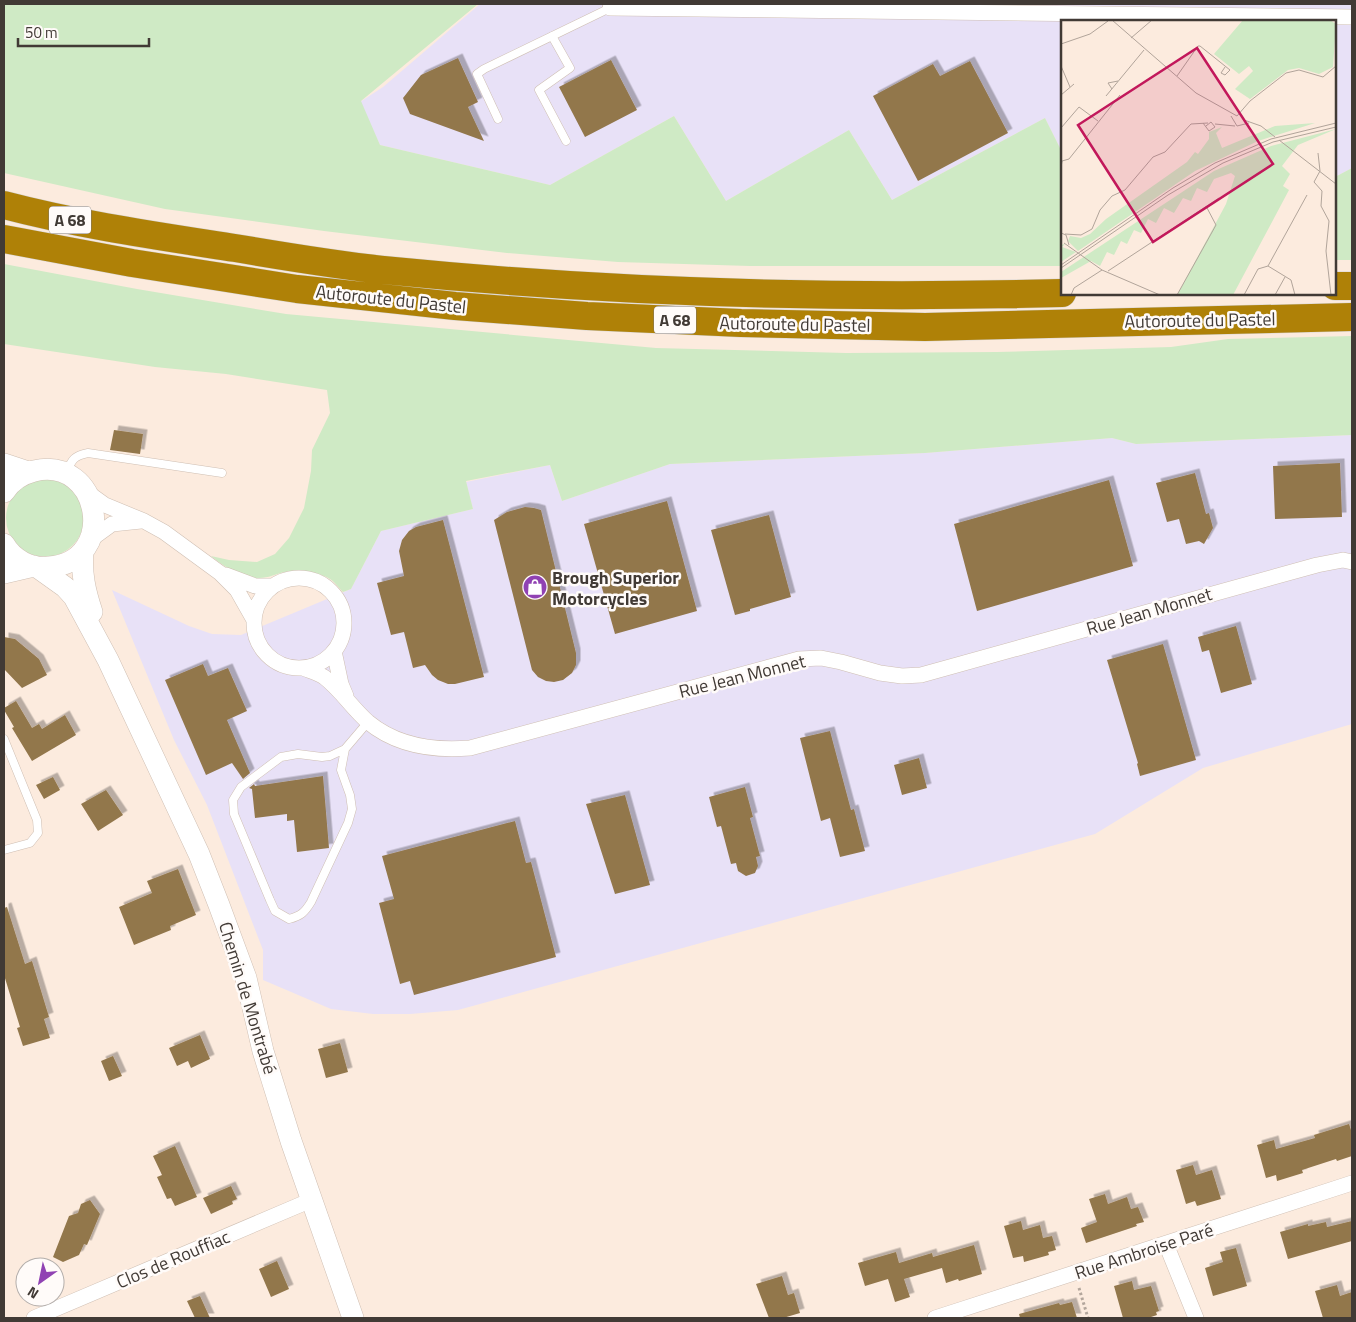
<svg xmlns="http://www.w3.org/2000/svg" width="1356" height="1322" font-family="'Titillium Web',sans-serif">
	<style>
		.industrial { fill: #e8e1f7 }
		.green { fill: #cfeac5 }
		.building { fill: #92774c; filter: url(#shadow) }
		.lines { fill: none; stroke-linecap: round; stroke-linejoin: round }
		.lane-casing { stroke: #cfbfb3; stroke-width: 9 }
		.street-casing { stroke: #cfbfb3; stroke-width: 16 }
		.secondary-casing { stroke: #cfbfb3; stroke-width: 22 }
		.highway-casing { stroke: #d5d4d3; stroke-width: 29 }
		.path { stroke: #b3a69c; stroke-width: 3; stroke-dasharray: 2.5 2.5; stroke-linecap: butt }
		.lane { stroke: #fff; stroke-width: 8 }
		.street { stroke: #fff; stroke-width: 15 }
		.secondary { stroke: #fff; stroke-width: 21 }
		.highway { stroke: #af8107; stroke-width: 28 }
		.labels { text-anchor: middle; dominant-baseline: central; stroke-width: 5; stroke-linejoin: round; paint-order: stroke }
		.shield { fill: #fffbf9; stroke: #7a7470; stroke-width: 1 }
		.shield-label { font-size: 16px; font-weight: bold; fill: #413a35 }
		.street-label { font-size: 18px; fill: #413a35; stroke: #fffbf9 }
		.poi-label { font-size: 18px; font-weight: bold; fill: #413a35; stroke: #fffbf9; text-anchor: start }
		.inset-road { fill: none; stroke: #b1a49a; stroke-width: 1 }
		.view { fill: #c2185b; fill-opacity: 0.15; stroke: #c2185b; stroke-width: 2.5 }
		.inset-edge { fill: none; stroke: #413a35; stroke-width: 2.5 }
	</style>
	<defs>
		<filter id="shadow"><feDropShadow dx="4.5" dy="-4.5" stdDeviation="0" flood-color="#0004"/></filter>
	</defs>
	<rect width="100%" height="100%" fill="#fcebde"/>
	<path class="industrial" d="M480,4H1352V168L1335,177V21H1062V152L1045,118L892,200L849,130L726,201L674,116L550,185L380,145L360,102L383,87Z
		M1352,435V724L1203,768L1095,834L458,1010L410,1014H373L331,1009L263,980V950L207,805L174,740L112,590L189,626L212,634L241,635L351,589L381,531L473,509L466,482L550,465L562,501L670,464L925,453L1112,438L1136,444Z"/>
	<path class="green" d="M4,4H478L361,101L380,145L550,185L674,116L726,201L849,130L892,200L1045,118L1062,152V266H750L618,262L507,253L324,231L165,209L4,173Z
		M1352,168V260H1335V177Z
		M4,264L137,289L286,314L656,348L846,353L997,352L1171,347L1228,339L1352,336V435L1136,444L1112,438L925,453L670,464L562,501L550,465L466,481L473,509L381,531L351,589L343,592C339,588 335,582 330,579C318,572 298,569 285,572C275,574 269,578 259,578C240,578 225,567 211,556L229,560L257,562L275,554L289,538L304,508L311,471L312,450L330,413L327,390L226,374L155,367L4,344Z
		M6 518a39 39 0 1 1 78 0a39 39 0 1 1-78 0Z"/>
	<path class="building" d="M458,58L478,102L468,107L484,141L410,114L403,98L421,75Z
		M611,60L637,110L585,137L559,87Z
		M970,61L1008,133L918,181L873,96L933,64L940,76Z
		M114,430L143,434L140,454L110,450Z
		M1340,463L1342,517L1275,519L1273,466Z
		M1195,473L1206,514L1209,513L1213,528L1204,544L1199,541L1186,544L1179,519L1167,522L1156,483Z
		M1109,480L1133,566L977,611L954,524Z
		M667,501L697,611L615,634L584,524Z
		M525,507L534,508L541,510L576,653V665L572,673L563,680L554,682L546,681L538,677L532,670L494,520L507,512Z
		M769,515L791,597L750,609V611L735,615L711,530Z
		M443,520L484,677L455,684H448L438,680L432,675L425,665L413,668L404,632L391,635L377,583L404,576L399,551L402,540L409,531L416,527Z
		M1236,626L1252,684L1221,693L1209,650L1202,652L1198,637Z
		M4,637L15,639L39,659L47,675L22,688L4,669Z
		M1163,644L1196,760L1140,776L1137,764L1138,763L1107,660Z
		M203,664L208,676L228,668L247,711L227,720L250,773L243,779L232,763L206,775L165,680Z
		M16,701L32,728L39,724L42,729L65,715L76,735L32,761L12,728L14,727L4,710V708Z
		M830,731L851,810L854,809L865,851L840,857L830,818L821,821L800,738Z
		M919,758L927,788L902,795L894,765Z
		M323,776L329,848L297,852L294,820L287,821V814L255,818L252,789L249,788L254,784L255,786Z
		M53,777L60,790L44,799L36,785Z
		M745,787L753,817L750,818L760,856L756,857L758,866L755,873L746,876L738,871L736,863L731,864L721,826L717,827L709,797Z
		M106,790L123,815L98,831L81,804Z
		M625,795L650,885L615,894L586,804Z
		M515,821L526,863L531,862L556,957L414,995L410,981L400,984L379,903L394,899L382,856Z
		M178,869L196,915L170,926L171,930L134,945L119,907L152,893L147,881Z
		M7,907L25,964L32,961L49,1017L44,1019L50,1038L23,1046L17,1028L20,1027L4,975V908Z
		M200,1035L210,1059L191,1068L188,1061L177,1066L169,1048Z
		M340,1043L348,1072L326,1078L318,1049Z
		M113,1056L122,1076L109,1081L101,1061Z
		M1349,1124L1352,1133V1156L1337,1161L1336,1159L1302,1170L1303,1173L1277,1181L1276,1175L1266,1178L1257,1145L1274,1140L1276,1149L1315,1138L1314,1135Z
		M175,1146L197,1197L175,1206L171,1198L167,1199L157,1177L162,1175L153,1156Z
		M1193,1165L1196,1175L1212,1170L1221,1199L1197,1206L1195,1201L1186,1204L1176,1170Z
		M231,1186L237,1199L232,1201L233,1204L211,1214L203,1198Z
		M1105,1194L1108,1204L1127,1197L1131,1209L1138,1207L1144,1222L1136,1224L1137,1226L1086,1243L1081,1228L1097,1222L1089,1199Z
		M90,1200L100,1214L87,1245L84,1244L79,1255L63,1262L53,1257L69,1216L78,1213L81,1204Z
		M1021,1221L1023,1230L1040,1225L1043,1238L1052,1236L1056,1250L1048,1252L1049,1255L1024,1262L1023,1256L1013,1258L1004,1226Z
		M1352,1221V1241L1288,1259L1280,1232L1308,1224V1226L1326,1222L1327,1227Z
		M974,1245L982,1274L959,1281L958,1279L946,1283L942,1268L904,1279L910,1297L895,1302L888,1279L865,1286L858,1263L896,1252L899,1263L932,1253L933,1257Z
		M1236,1248L1247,1286L1213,1296L1205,1268L1223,1262L1220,1252Z
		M277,1261L289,1289L271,1297L259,1269Z
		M782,1276L788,1295L794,1293L800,1313L783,1318H769L756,1284Z
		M1132,1281L1134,1290L1151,1286L1159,1311L1156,1312L1157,1315L1148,1318H1123L1114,1286Z
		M1337,1285L1340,1296L1352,1292V1318H1323L1315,1291Z
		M200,1296L210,1318H195L187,1301Z
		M1072,1302L1077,1318H1020L1019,1314L1059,1303L1060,1305Z"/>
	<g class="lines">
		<defs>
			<path id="lane" d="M552,36L570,68L539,90L566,141
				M498,119L477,74L484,69L610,8
				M66,473C72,460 73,456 88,453L222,473
				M4,739L37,820L38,833L30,843L4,850
				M345,749L330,756L322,757L298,754L281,757L241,787L233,800L234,814L270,900L275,911L289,919C301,916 305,912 311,902L348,823L352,809L350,795L341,770L345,749L368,722"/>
			<path id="street" d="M610,8L1352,17
				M87,492L105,505L144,521L164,532L220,573L237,590L254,620
				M90,540L112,524L141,521
				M226,575L255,586H273
				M254 623a45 45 0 1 1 90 0a45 45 0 1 1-90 0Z
				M334,651L341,684L346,696
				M303,668C310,671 318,673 324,677C341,690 352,708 368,722C397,746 434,751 470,748L799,659L821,658L841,662L880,673L902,676L921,675L1317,565L1343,560L1352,562
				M1166,1244L1196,1318
				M34,1318L302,1204L312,1201
				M935,1318L1352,1183"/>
			<path id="secondary" d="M4,464L28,472
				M4,492C11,481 22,474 34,471C101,455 119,562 49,567C31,569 13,560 4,544
				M83,551C81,573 85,591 92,612
				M37,567L65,587L74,597L108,660L199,854L219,905L246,978L263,1051L291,1141L353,1318
				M4,573L34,566"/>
			<path id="highway" d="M4,205C80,225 158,236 235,248C288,257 341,266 394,271C616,293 839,299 1062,293
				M4,239L132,263L297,289L455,306L587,316L741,323L925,327L1352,317
				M1335,286H1352"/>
		</defs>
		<use href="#lane" class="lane-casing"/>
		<use href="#street" class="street-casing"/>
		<use href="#secondary" class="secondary-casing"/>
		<use href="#highway" class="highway-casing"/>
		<path class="path" d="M1079,1288L1088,1318"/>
		<use href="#lane" class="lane"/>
		<use href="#street" class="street"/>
		<use href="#secondary" class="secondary"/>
		<use href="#highway" class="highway"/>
	</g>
	<defs>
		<symbol id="shop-disc" viewBox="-11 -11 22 22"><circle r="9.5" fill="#9042b3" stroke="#fffbf9"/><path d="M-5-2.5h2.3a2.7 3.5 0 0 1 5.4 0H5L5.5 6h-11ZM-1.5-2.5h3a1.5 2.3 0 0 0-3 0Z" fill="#fff"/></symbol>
	</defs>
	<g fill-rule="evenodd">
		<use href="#shop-disc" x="521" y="573" width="28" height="28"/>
	</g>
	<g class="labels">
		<g class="shield">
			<rect x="49" y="206.5" width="42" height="27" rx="4"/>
			<rect x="654" y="306.5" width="42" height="27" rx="4"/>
		</g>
		<g class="shield-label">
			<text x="70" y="220">A 68</text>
			<text x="675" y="320">A 68</text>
		</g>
		<g class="street-label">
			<text transform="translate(391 299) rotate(6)">Autoroute du Pastel</text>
			<text transform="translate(1200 320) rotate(-1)">Autoroute du Pastel</text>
			<text transform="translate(795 324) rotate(1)">Autoroute du Pastel</text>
			<text transform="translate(1149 611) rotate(-16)">Rue Jean Monnet</text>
			<text transform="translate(742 676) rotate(-14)">Rue Jean Monnet</text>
			<text transform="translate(248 998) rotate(73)">Chemin de Montrabé</text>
			<text transform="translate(1144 1251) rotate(-18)">Rue Ambroise Paré</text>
			<text transform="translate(173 1259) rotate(-23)">Clos de Rouffiac</text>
		</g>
		<g class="poi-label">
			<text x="552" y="577">Brough Superior<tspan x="552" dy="21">Motorcycles</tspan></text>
		</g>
	</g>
	<g transform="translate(1061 20)">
		<rect width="275" height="275" fill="#fcebde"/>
		<path d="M182,0H269L275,4L272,47L258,54L238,48L227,50L189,79L174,69L192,51L188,46L178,54L153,34ZM254,103L197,121L134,151L17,231L7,221L9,216L20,218L29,214L45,199L126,142L134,132L137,134L148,119V112L161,107L155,113L161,128L214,106ZM275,109L237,125L221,146L229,154L222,166L228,170L172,275H116L165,184L174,156L170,153L153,159L146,172L136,168L130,181L122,178L113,193L103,188L95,203L87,199L80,213L73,210L66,224L60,221L53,235L46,232L39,246L30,241L0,258V252L153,151L210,126ZM4,224L1,227L15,232L0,242V225Z" fill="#cfeac5"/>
		<path class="inset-road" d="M51,0L135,73L176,96M70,18L91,0M0,24L29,14L47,1M0,46L9,67M116,56L137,26H139L169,50L164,55L160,53L164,47M51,69L47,63L57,61M0,75L13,64M45,76L83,30M170,96L176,106L188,103M176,96L189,81L225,53L238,50L262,57L275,46M183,100L200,106L214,117M142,103L148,111L154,107L150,102L145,106M154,104L174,106M0,108L18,87L37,101M218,120L275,164M257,133L259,151L253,162L261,171L260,186L268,201L265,231L270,275M0,148L1,141L8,139L59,75M0,213L5,215L8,225M4,214L20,215L31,209L39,190L51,176L64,170L92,137L104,132L130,104L147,103M3,223L41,250L99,275M0,245L112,168L154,143L210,119L275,103M207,246L230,260L234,275M0,248L107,175L162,143L212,122L275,107M47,251L158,178M10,275L13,268L41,250M116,275L155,205L145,186M183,275L197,249L207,246L246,175M214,275L224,257"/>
		<path class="view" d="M136,28L212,144L92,222L17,105Z"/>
		<rect width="275" height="275" class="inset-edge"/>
	</g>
	<rect width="1356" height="1322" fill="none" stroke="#413a35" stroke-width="10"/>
	<g transform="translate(40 1282) rotate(213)"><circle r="24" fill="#fffbf9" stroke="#b3aeab"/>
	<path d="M0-4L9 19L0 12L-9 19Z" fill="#9042b3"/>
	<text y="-8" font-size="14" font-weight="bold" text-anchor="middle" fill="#413a35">N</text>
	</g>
	<path d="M18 38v8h131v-8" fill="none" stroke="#413a35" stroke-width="2.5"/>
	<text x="25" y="38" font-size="15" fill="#413a35" stroke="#fffbf9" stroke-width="4" paint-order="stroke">50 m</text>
</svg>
